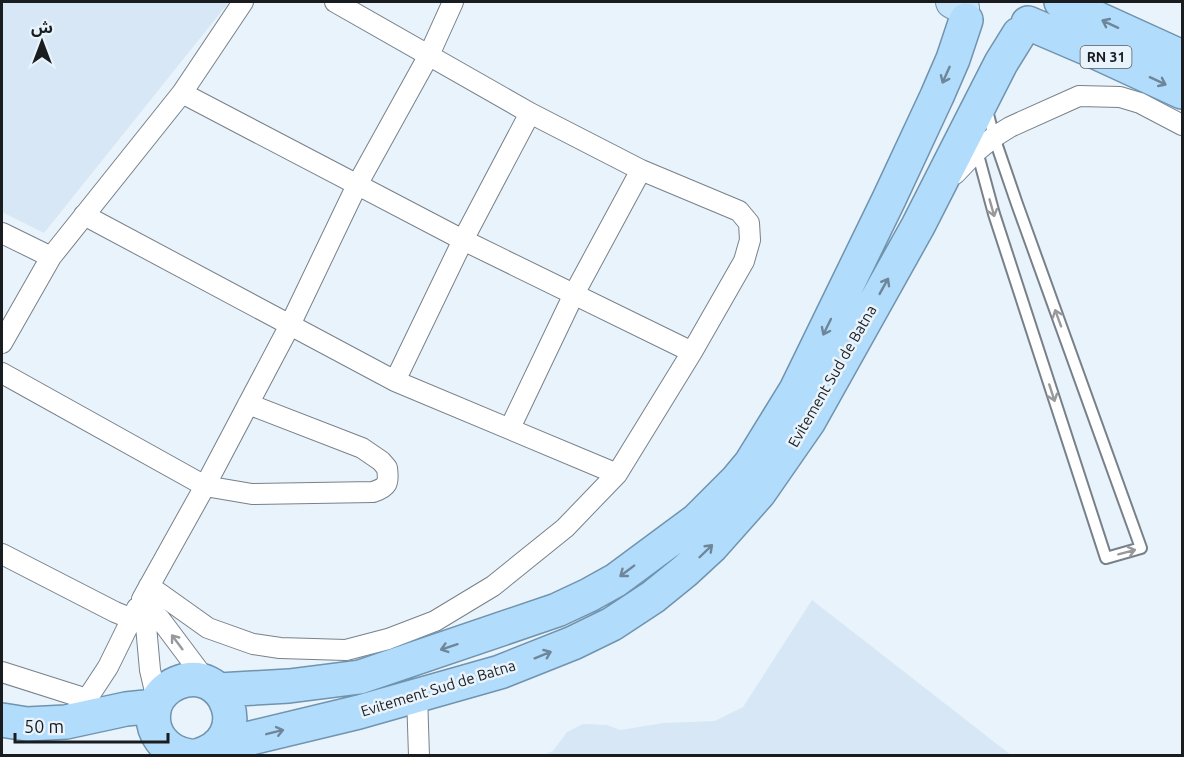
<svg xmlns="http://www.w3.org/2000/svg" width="1184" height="757" font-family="Ubuntu,'Noto Sans Arabic',sans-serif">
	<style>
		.built { fill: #d7e7f5 }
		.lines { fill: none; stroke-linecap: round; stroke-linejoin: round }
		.service-casing { stroke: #788189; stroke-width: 14 }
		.minor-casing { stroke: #788189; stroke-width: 22 }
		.primary-casing { stroke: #7093ae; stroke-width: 34 }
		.trunk-casing { stroke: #7093ae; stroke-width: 36 }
		.service { stroke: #fff; stroke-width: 10 }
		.minor { stroke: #fff; stroke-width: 20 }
		.primary { stroke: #c5e5fd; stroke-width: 32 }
		.trunk { stroke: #b2dcfc; stroke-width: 33 }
		.oneway { stroke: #6e8699 }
		.oneway2 { stroke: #98999b }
		.labels { text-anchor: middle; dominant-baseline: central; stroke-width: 5; stroke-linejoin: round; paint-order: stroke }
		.shield { fill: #e9f3fc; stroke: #585d62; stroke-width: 1.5 }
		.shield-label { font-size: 14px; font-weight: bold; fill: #1a1d20 }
		.street-label { font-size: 15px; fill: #1a1d20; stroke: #e9f3fc }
	</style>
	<rect width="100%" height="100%" fill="#e9f3fc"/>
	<path class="built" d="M2,2H229L44,233L2,212Z
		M812,600L1011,755H543L553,751L567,732L583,724L607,725L620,730L664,723L715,721L743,707Z"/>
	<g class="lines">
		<defs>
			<path id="service" d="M977,151L994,214L1106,558L1141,548L1017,204L994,137L986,107"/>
			<path id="minor" d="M182,93L463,240L692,352
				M955,174L977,151L994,137L1010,127L1079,96L1120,97L1140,103L1182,125
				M84,215L395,381L617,474
				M2,233L51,257
				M2,343L51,257L182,93L243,2
				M2,373L205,486L252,494L373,492C388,487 389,483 387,468L381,461L362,448L248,404
				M395,381L463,240L530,113
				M510,428L574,294L641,170
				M2,554L115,612L132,619
				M149,586L208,628L253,644L280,648L346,650L388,639L435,621L493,586L565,528L617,474L692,352L744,261L750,240L749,223L739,211L641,170L530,113L335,2
				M144,604L160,619L208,683
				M2,672L87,699
				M417,695L419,756
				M157,700L150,670L144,604L142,599L205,486L290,325L357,185L429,55L453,2
				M68,720L87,699L108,667L137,608"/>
			<path id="primary" d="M952,2L963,8"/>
			<path id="trunk" d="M1061,2L1182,57
				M1028,23L1091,50L1182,92
				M219,690L289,686L360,677L557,610L589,595L616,580L697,520L736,481L751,463L796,390L889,199L937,96L953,59L966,20
				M2,720L27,724L66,722L126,709L155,706
				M218,746L359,712L500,672L573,643L612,624L653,597L685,571L711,547L759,493L809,421L918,226L1001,63L1019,34
				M190,756C165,753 148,731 155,706C158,696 167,687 177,683C225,662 257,739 197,756"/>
		</defs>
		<use href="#service" class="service-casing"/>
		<use href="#minor" class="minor-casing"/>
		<use href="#primary" class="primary-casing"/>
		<use href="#trunk" class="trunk-casing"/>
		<use href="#service" class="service"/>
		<use href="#minor" class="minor"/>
		<use href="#primary" class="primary"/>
		<use href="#trunk" class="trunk"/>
	</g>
	<defs><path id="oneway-shaft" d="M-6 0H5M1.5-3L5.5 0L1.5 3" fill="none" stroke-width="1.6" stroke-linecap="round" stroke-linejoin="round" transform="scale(1.5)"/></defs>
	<g class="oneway">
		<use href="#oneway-shaft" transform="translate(1110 24) rotate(-155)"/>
		<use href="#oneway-shaft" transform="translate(946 75) rotate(114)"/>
		<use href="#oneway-shaft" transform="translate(1158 81) rotate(25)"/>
		<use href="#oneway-shaft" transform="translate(884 286) rotate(-61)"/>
		<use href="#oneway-shaft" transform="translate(827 327) rotate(116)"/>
		<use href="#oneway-shaft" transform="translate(706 551) rotate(-44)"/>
		<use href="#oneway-shaft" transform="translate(627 571) rotate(143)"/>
		<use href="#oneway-shaft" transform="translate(449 647) rotate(162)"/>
		<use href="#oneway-shaft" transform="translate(543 655) rotate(-22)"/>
		<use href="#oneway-shaft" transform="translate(275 732) rotate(-14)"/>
	</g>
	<g class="oneway2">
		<use href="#oneway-shaft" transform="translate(992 208) rotate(74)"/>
		<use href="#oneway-shaft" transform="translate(1058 318) rotate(-110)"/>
		<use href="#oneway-shaft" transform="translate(1052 393) rotate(72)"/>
		<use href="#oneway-shaft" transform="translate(1127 552) rotate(-15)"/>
		<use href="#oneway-shaft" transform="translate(177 642) rotate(-127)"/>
	</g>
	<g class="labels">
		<rect class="shield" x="1080.5" y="46" width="51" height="22" rx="4.5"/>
		<g class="shield-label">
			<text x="1106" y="57">RN 31</text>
		</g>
		<g class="street-label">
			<text transform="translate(832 376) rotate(-60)">Evitement Sud de Batna</text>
			<text transform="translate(438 688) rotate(-17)">Evitement Sud de Batna</text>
		</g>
	</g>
	<rect width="1184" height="757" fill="none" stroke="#1a1d20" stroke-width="6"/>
	<g transform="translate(42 42)" stroke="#e9f3fc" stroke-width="4.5" paint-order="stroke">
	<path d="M0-4.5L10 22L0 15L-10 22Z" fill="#1a1d20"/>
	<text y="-9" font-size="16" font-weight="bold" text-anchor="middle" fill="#1a1d20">ش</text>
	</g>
	<path d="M15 733v9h153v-9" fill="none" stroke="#1a1d20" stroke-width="3"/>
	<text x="24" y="733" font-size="18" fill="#1a1d20" stroke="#e9f3fc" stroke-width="4.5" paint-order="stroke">50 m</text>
</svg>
